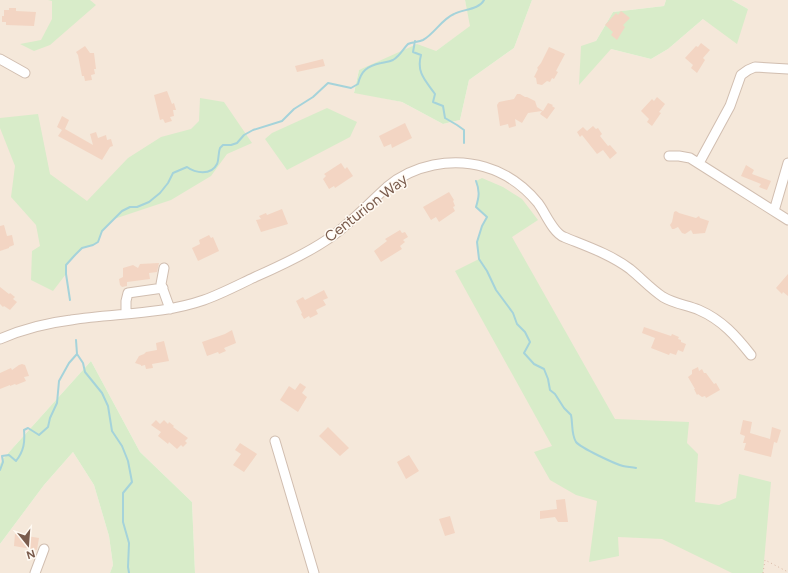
<svg xmlns="http://www.w3.org/2000/svg" width="788" height="573" font-family="Figtree,sans-serif">
	<style>
		.residential { fill: #f5e8da }
		.green { fill: #d8ecc9 }
		.lines { fill: none; stroke-linecap: round; stroke-linejoin: round }
		.stream { stroke: #a5d3da; stroke-width: 2 }
		.building { fill: #f3d5c3 }
		.minor-casing { stroke: #d1beb0; stroke-width: 11 }
		.path { stroke: #d9b8a5; stroke-width: 1; stroke-dasharray: 1 3; stroke-linecap: butt }
		.minor { stroke: #fff; stroke-width: 9 }
		.labels { text-anchor: middle; dominant-baseline: central; stroke-width: 3; stroke-linejoin: round; paint-order: stroke }
		.street-label { font-size: 15px; fill: #7a5c4d; stroke: #fffaf3 }
	</style>
	<rect width="100%" height="100%" fill="#fdf6ec"/>
	<path class="residential" d="M0,0H465L471,26L436,51L359,70L354,92L402,102L443,124L460,120L469,80L514,48L532,0H666L664,6L613,12L596,41L611,49L651,59L668,49L703,19L748,9L732,0H788V573H195L192,502L140,452L91,361L2,460L0,464Z
		M73,452L94,485L109,536L113,565L110,573H0V544L44,485Z"/>
	<path class="green" d="M48,0H90L96,5L50,45L34,51L20,44L41,40L52,19V1Z
		M465,0H532L514,48L469,80L460,120L443,124L402,102L354,93L359,70L417,44L436,51L470,26Z
		M666,0H732L748,9L737,44L703,19L668,49L651,59L611,49L579,85L581,46L596,41L613,12L664,6Z
		M200,98L224,102L252,143L227,154L211,176L171,200L114,219L102,231L98,242L93,245L82,248L75,255L66,265V274L53,291L31,280L32,251L40,246L36,225L11,197L15,166L0,128V118L38,114L50,174L87,201L128,158L161,137L191,129L199,121Z
		M327,108L357,122L350,137L287,170L265,139L272,133Z
		M482,178L503,187L522,199L538,220L512,237L615,419L689,422L687,443L698,454L695,502L719,505L736,498L739,474L771,482L763,573H732L662,539L618,537L619,556L589,562L597,501L576,495L550,480L534,452L552,446L455,271L479,259L477,242L482,226L487,217L476,207C479,197 480,191 476,181Z
		M91,361L140,452L192,502L195,573H110L113,565L109,536L94,485L73,452L44,485L0,544V464L2,460Z"/>
	<g class="lines">
		<path class="stream" d="M415,41L413,52L421,55C416,73 426,81 435,94L433,102L443,106L445,118L457,125L464,130V143
			M476,181C480,191 479,197 476,207L487,217L482,226L477,242L479,259L487,271L496,290L513,313L517,324L525,332L530,342L524,353L534,364L544,369L548,379L550,390L555,394L564,408L571,415C573,424 571,434 576,442C581,448 615,464 623,466C627,467 632,467 636,468
			M70,300L66,274V265L75,255L82,248L93,245L98,242L102,231L122,211L130,207H137L149,202L160,193L168,183L173,173L187,167C195,173 211,176 217,164C219,160 218,153 220,148L223,145H231L237,143L244,135L253,130L282,121L294,109L313,97L328,83L351,88L358,84C361,71 367,66 381,63C385,62 389,62 393,60C400,56 403,49 408,44C412,42 419,42 423,40C434,34 442,19 454,14C463,9 479,10 484,0
			M76,340L77,354L83,363L85,372L102,393L108,406L112,431L122,446L128,461L132,482L123,493V522L129,543L128,567L129,573
			M0,470L3,462L2,456L9,455L16,461C24,451 25,442 24,430L28,428L39,435L48,427L50,418L57,403L59,381L69,363L77,354"/>
	</g>
	<path class="building" d="M9,8H16V11L36,12L34,26L6,25V22H2V16H4V10H9Z
		M621,11L630,18L623,25L625,27L617,40L611,35L613,32L605,25L616,13L618,15Z
		M701,43L710,50L703,58L705,60L697,73L691,68L693,65L685,58L696,46L698,47Z
		M85,46L90,53H94L96,69H94L95,74L91,75L92,80L85,81L84,76H82L78,55L76,52Z
		M549,47L565,54L556,71L558,72L554,79L552,78L550,82L547,81L542,85L537,84L536,78L534,77L538,69L537,68L541,63Z
		M323,59L325,66L297,72L295,66Z
		M167,91L172,104L174,103L176,110H173L174,116L170,117L172,121L165,123L163,119L160,120L154,95Z
		M517,94H520L525,97H527L535,101L537,107L543,111L548,103L553,105L552,106L555,108L547,119L540,114L542,111L528,113L522,123L515,119L516,126L509,128L508,124L500,126L497,105L499,102L514,99Z
		M657,97L665,104L659,112L661,113L652,126L647,122L649,119L641,111L652,99L654,101Z
		M62,116L69,120L65,129L93,145L90,134L96,132L98,138L106,135L107,140L111,139L113,146L110,147L102,160L58,136L62,130L57,127Z
		M405,123L412,138L392,148L391,144L384,147L379,136Z
		M593,126L596,129L598,128L602,134L600,136L608,146L610,145L617,153L610,159L603,150L597,154L582,135L580,137L577,132L583,127L587,131Z
		M341,163L345,169L347,167L353,176L335,188L334,186L329,189L323,179L326,176L324,174Z
		M746,165L754,170L752,174L771,181L767,190L759,187L761,184L741,176Z
		M449,192L454,200L453,201L455,206L453,207L455,211L439,222L436,217L431,220L423,207Z
		M282,209L288,224L261,232L256,220L261,219L259,216L266,213L267,215Z
		M676,211L679,213L696,218L699,216L700,218L709,221L705,233L693,234L691,230L685,234L682,233L678,227L674,229H672L670,225L672,222L674,212Z
		M4,225L7,236L12,235L14,245L9,247V248L0,251V226Z
		M400,230L402,233L405,232L408,237L403,240L405,242L400,246L402,249L381,262L374,251L387,241L385,239Z
		M209,235L211,238L213,237L219,251L198,261L192,248L200,244L199,240Z
		M159,263L157,272L149,273L150,279L127,282V286L122,287L120,285L119,279L123,277V268L133,265L138,268L140,264Z
		M788,274V296L783,292L782,294L776,288Z
		M0,287L9,294L10,293L15,297L13,299L17,302L10,310L4,306L3,307L0,304Z
		M324,290L328,298L323,300L326,305L316,310L318,314L310,318L309,316L304,319L301,314L302,313L296,301L303,297L305,300Z
		M644,327L671,336L672,334L679,337L678,339L681,340V342L686,344L683,352L678,350L676,355L670,353L669,355L651,348L655,338L642,333Z
		M232,330L236,343L224,348L226,351L219,354L218,352L207,356L202,342L225,334Z
		M164,341L169,361L152,364L153,368L146,369L145,365L141,366V365L135,363L139,356L144,354L146,352L157,350L156,343Z
		M22,364L25,365L29,376L24,377L26,381L16,385L15,384L10,386V385L0,389V373L11,368L12,370L19,365Z
		M698,367L699,371L702,369L704,373H706L714,384L716,383L720,390L706,398L705,396L702,397L698,394L697,395L694,389H695L688,377L692,374V370Z
		M300,383L306,387L302,393L307,397L298,412L280,400L289,386L295,390Z
		M156,420L160,424L164,420L168,424L169,422L174,426L173,427L188,438L185,441L187,443L183,447L181,445L177,449L169,442L168,444L158,436L161,432L151,425Z
		M743,420L752,422L750,433L770,439L772,427L781,430L777,443L774,442L771,457L744,450L746,443H743L745,436L740,434Z
		M328,427L349,448L340,456L319,436Z
		M240,443L257,454L244,472L233,465L241,454L235,450Z
		M409,455L419,471L406,479L397,462Z
		M565,499L568,522H558L555,517L540,519V511L557,509L556,500Z
		M450,516L455,533L445,536L439,519Z
		M15,534L39,538L37,550L14,546Z"/>
	<g class="lines">
		<defs>
			<path id="minor" d="M0,59L25,73
				M669,156H679L690,158L788,220
				M699,163L730,106L741,75L748,70L755,67L788,69
				M774,211L788,163
				M164,268L161,284L170,309
				M126,314V301L128,293L163,288
				M0,339C23,329 46,323 71,320C115,313 161,315 204,300C221,294 238,285 255,277C280,266 306,254 328,239C350,224 367,205 387,187C413,165 452,157 485,167C506,173 524,186 538,203C545,212 553,233 564,237C586,246 610,254 630,269C641,278 651,289 663,297C675,304 687,305 699,310C722,320 736,336 751,355
				M275,441L314,573
				M35,573L44,549"/>
		</defs>
		<use href="#minor" class="minor-casing"/>
		<path class="path" d="M763,573L765,560L788,572"/>
		<use href="#minor" class="minor"/>
	</g>
	<g class="labels">
		<g class="street-label">
			<text transform="translate(366 208) rotate(-38)">Centurion Way</text>
		</g>
	</g>
	<g transform="translate(28 545) rotate(163)" stroke="#fffaf3" stroke-width="3" paint-order="stroke">
	<path d="M0-3L7 15L0 10L-7 15Z" fill="#7a5c4d"/>
	<text y="-6" font-size="11" font-weight="bold" text-anchor="middle" fill="#7a5c4d">N</text>
	</g>
</svg>
